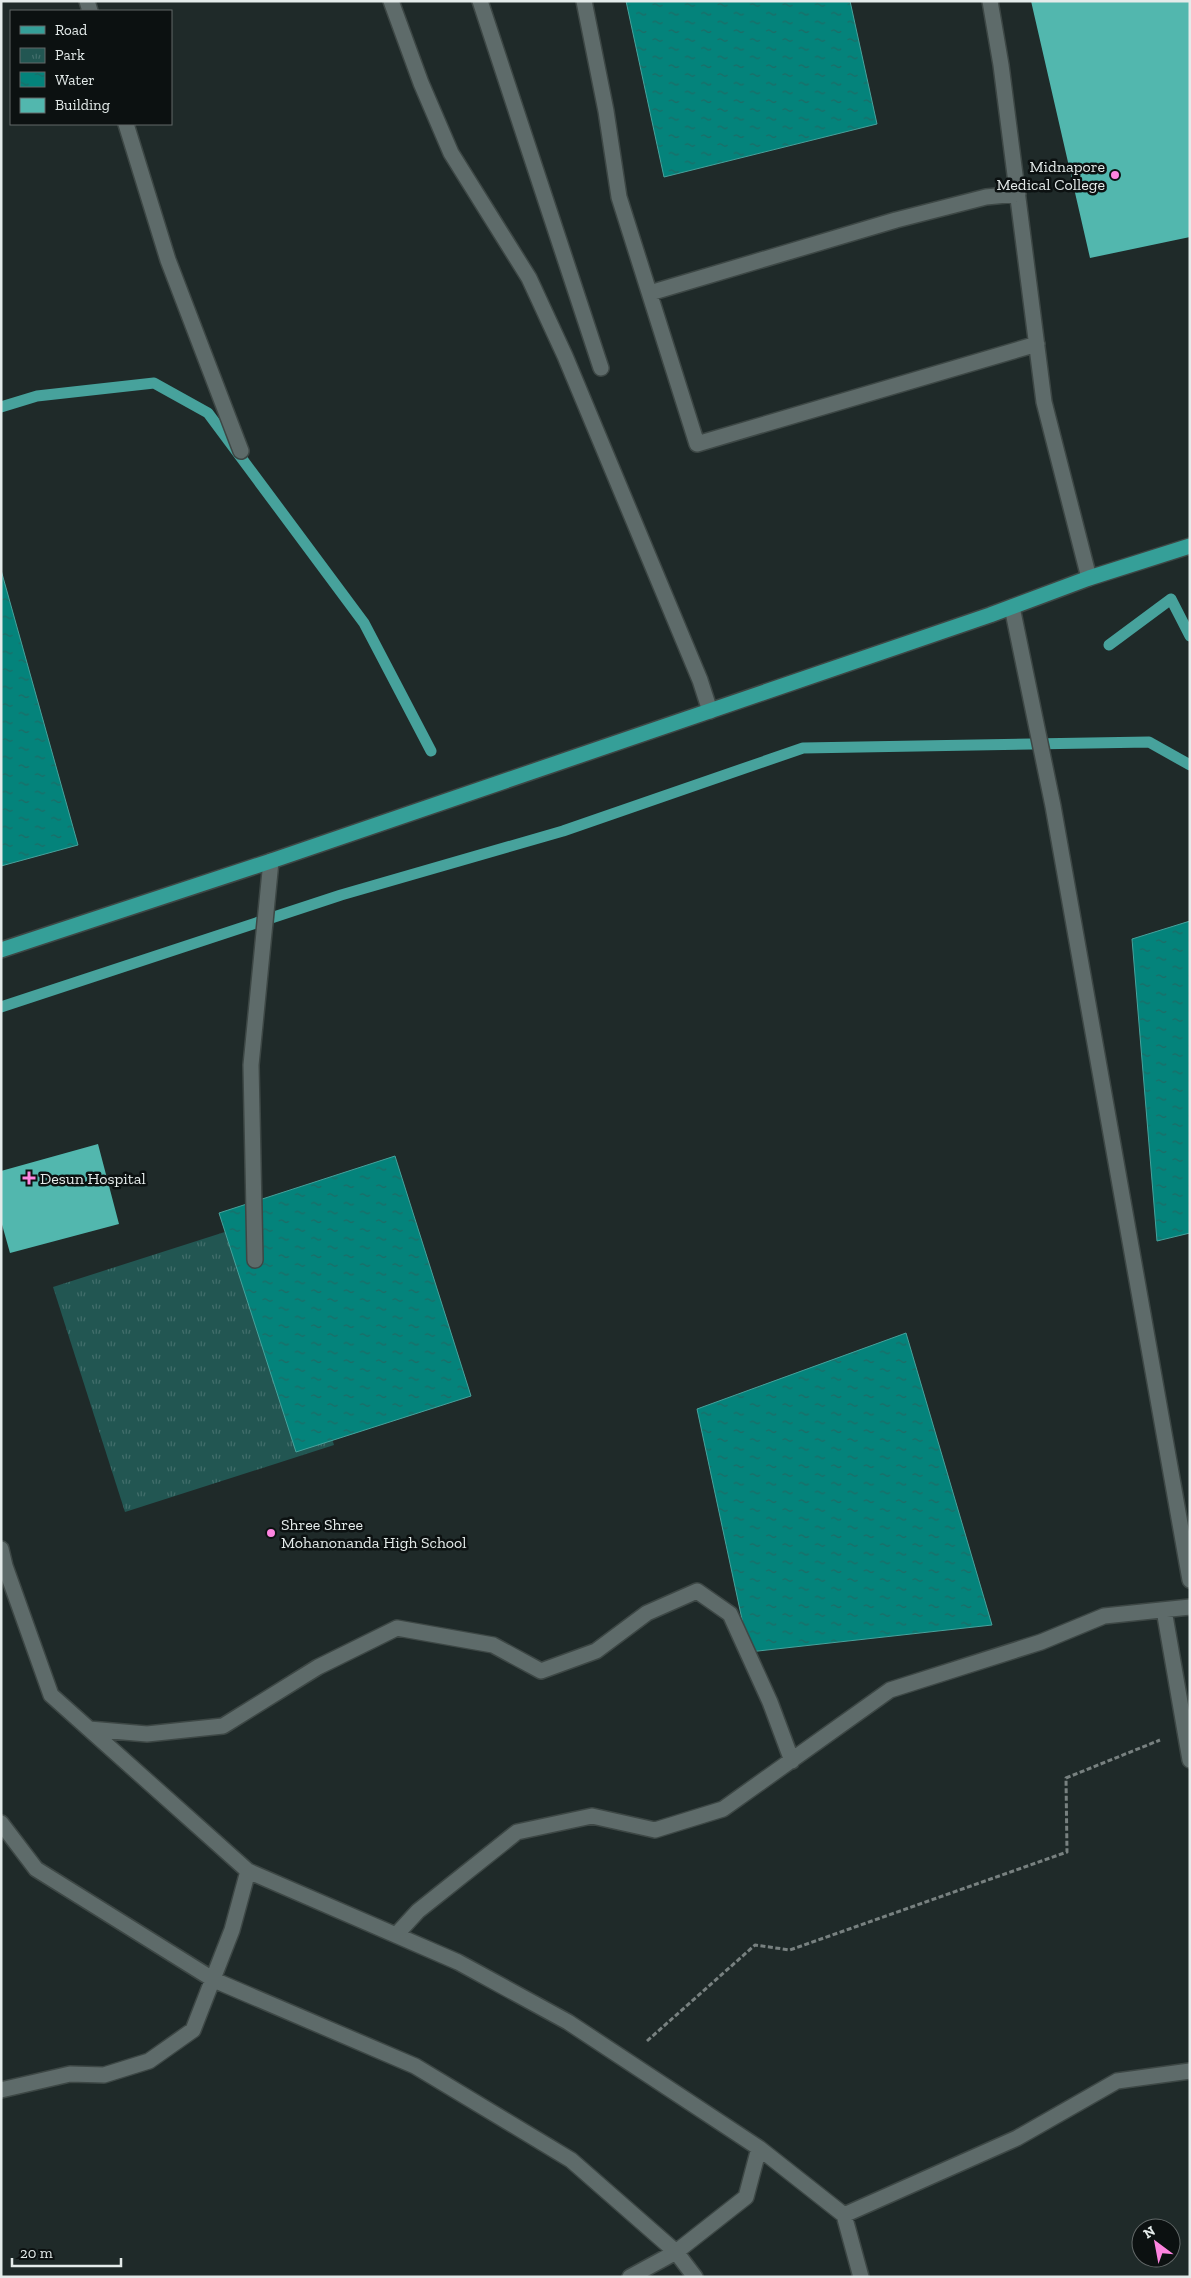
<svg xmlns="http://www.w3.org/2000/svg" width="1191" height="2278" font-family="'Zilla Slab',serif">
	<style>
		.park { fill: url(#park-tufts) }
		.water { fill: url(#water-ripples); stroke: #47a29c }
		.lines { fill: none; stroke-linecap: round; stroke-linejoin: round }
		.stream { stroke: #47a29c; stroke-width: 11 }
		.building { fill: #52b7ae }
		.minor-casing { stroke: #3d4745; stroke-width: 18 }
		.major-casing { stroke: #3d4745; stroke-width: 18 }
		.path { stroke: #788180; stroke-width: 3; stroke-dasharray: 5 2.5; stroke-linecap: butt }
		.minor { stroke: #5e6b6a; stroke-width: 15 }
		.major { stroke: #359f98; stroke-width: 15 }
		.poi-dot { fill: #fe85e0; stroke: #0c1111; stroke-width: 2 }
		.labels { text-anchor: middle; dominant-baseline: central; stroke-width: 5; stroke-linejoin: round; paint-order: stroke }
		.poi-label { font-size: 16px; fill: #e4ebea; stroke: #0c1111; text-anchor: start }
	</style>
	<defs>
		<pattern id="park-tufts" width="24" height="20" patternUnits="userSpaceOnUse" patternTransform="scale(1.25)"><rect width="24" height="20" fill="#225652"/><path d="M3 7l-1-3M5 7V3M7 7l1-3M15 17l-1-3M17 17v-4M19 17l1-3" fill="none" stroke="#426e6b"/></pattern>
		<pattern id="water-ripples" width="26" height="14" patternUnits="userSpaceOnUse" patternTransform="scale(1.25)"><rect width="26" height="14" fill="#04837b"/><path d="M2 4q2-2 4 0t4 0M15 11q2-2 4 0t4 0" fill="none" stroke="#1e6b66"/></pattern>
	</defs>
	<rect width="100%" height="100%" fill="#1f2a29"/>
	<path class="park" d="M262,1220L334,1445L125,1512L53,1287Z"/>
	<path class="water" d="M626,1H850L877,124L664,177Z
		M1,570L78,845L1,866Z
		M1190,921V1233L1157,1241L1132,939Z
		M395,1156L471,1396L296,1452L219,1213Z
		M906,1333L992,1625L749,1652L697,1409Z"/>
	<g class="lines">
		<path class="stream" d="M1,407L37,396L154,383L208,413L364,623L431,751
			M1109,645L1171,599L1190,636
			M1,1007L341,895L563,831L803,748L1149,742L1190,765"/>
	</g>
	<path class="building" d="M1031,1H1190V237L1090,258Z
		M98,1144L119,1224L10,1253L1,1221V1171Z"/>
	<g class="lines">
		<defs>
			<path id="minor" d="M87,1L90,11
				M391,1L421,83L451,153L529,278L565,356L700,680L710,711
				M480,1L601,368
				M584,1L606,111L619,197L697,444L1037,344
				M990,1L1001,65L1044,402L1089,578
				M126,124L168,260L241,451
				M650,293L896,220L986,197L1018,194
				M1012,607L1053,806L1190,1580
				M255,1260L251,1065L271,861
				M1,1549L5,1566L51,1695L248,1871L458,1962L568,2022L759,2148L844,2215L1017,2138L1117,2081L1190,2071
				M1164,1610L1190,1760
				M89,1729L147,1734L223,1726L318,1667L397,1628L493,1645L541,1671L596,1651L647,1613L697,1591L730,1614L770,1702L792,1761
				M1,1823L36,1869L214,1980L415,2066L571,2160L676,2252L695,2277
				M396,1935L418,1911L517,1832L592,1816L655,1830L723,1809L890,1690L1041,1642L1104,1616L1190,1607
				M1,2090L70,2074L104,2075L149,2061L193,2030L232,1930L248,1871
				M844,2215L861,2277
				M630,2277L676,2252L746,2197L759,2148"/>
			<path id="major" d="M1,950L271,861L990,615L1089,578L1190,546"/>
		</defs>
		<use href="#minor" class="minor-casing"/>
		<use href="#major" class="major-casing"/>
		<path class="path" d="M647,2041L755,1945L790,1950L1067,1852L1066,1778L1160,1740"/>
		<use href="#minor" class="minor"/>
		<use href="#major" class="major"/>
	</g>
	<g class="poi-dot">
		<circle cx="1115" cy="175" r="5"/>
		<path d="M26.5 1170.5h5v5h5v5h-5v5h-5v-5h-5v-5h5z"/>
		<circle cx="271" cy="1533" r="5"/>
	</g>
	<g class="labels">
		<g class="poi-label">
			<text x="1105" y="166" text-anchor="end">Midnapore<tspan x="1105" dy="18">Medical College</tspan></text>
			<text x="40" y="1178">Desun Hospital</text>
			<text x="281" y="1524">Shree Shree<tspan x="281" dy="18">Mohanonanda High School</tspan></text>
		</g>
	</g>
	<rect width="1191" height="2278" fill="none" stroke="#e4ebea" stroke-width="5"/>
	<rect x="10" y="10" width="162" height="115" fill="#0c1111" stroke="#626868"/>
	<rect x="20" y="26" width="25" height="8" fill="#359f98" stroke="#626868"/>
	<text x="55" y="35" font-size="15" fill="#e4ebea">Road</text>
	<rect x="20" y="48" width="25" height="15" fill="url(#park-tufts)" stroke="#626868"/>
	<text x="55" y="60" font-size="15" fill="#e4ebea">Park</text>
	<rect x="20" y="72" width="25" height="15" fill="url(#water-ripples)" stroke="#626868"/>
	<text x="55" y="85" font-size="15" fill="#e4ebea">Water</text>
	<rect x="20" y="98" width="25" height="15" fill="#52b7ae" stroke="#626868"/>
	<text x="55" y="110" font-size="15" fill="#e4ebea">Building</text>
	<g transform="translate(1156 2243) rotate(328)"><circle r="24" fill="#0c1111" stroke="#626868"/>
	<path d="M0-4L9 19L0 12L-9 19Z" fill="#fe85e0"/>
	<text y="-8" font-size="14" font-weight="bold" text-anchor="middle" fill="#e4ebea">N</text>
	</g>
	<path d="M12 2258v8h109v-8" fill="none" stroke="#e4ebea" stroke-width="2.5"/>
	<text x="20" y="2258" font-size="15" fill="#e4ebea" stroke="#0c1111" stroke-width="4" paint-order="stroke">20 m</text>
</svg>
